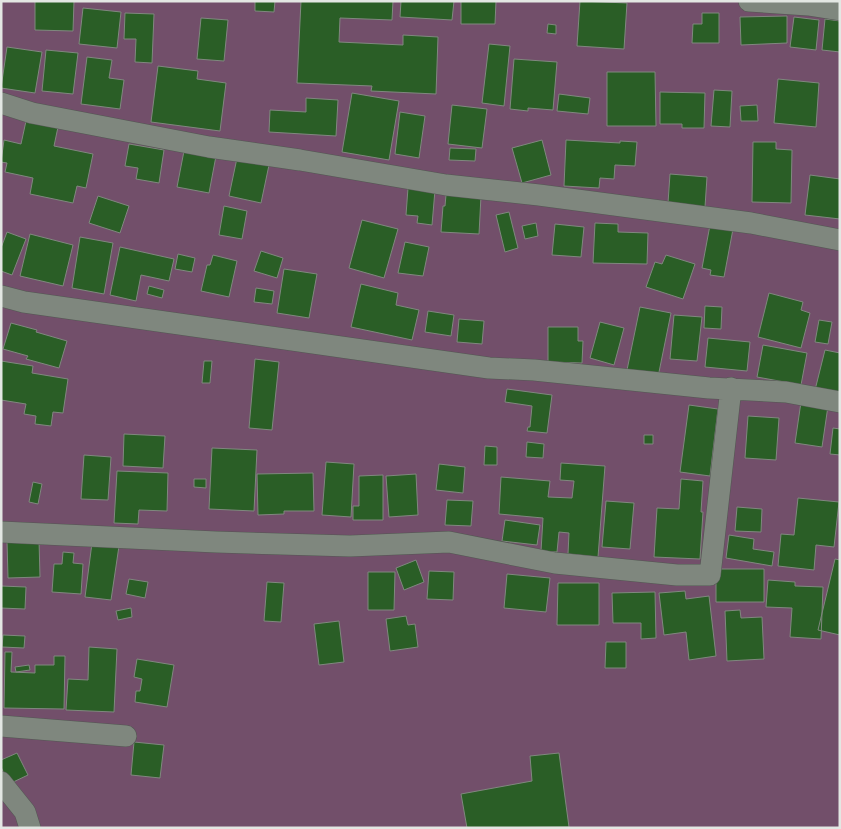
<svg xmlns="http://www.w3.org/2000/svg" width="841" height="829" font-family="'Zilla Slab',serif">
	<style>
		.green { fill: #724f6a }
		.building { fill: #2a5e26; stroke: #80887f }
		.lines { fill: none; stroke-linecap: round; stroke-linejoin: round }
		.minor-casing { stroke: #525852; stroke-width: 22 }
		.minor { stroke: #7f877e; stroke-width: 21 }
	</style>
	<rect width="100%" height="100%" fill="#333932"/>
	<path class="green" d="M1,1H840V828H1Z"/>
	<path class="building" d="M35,1H74L73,31L35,30Z
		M255,1H275L274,12L255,11Z
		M301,1H393L392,20L340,18L339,42L403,45V35L438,37L436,94L371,91L372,86L297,83Z
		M401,1H454L452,20L400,17Z
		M461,1H496L495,24H461Z
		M580,1L627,3L624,49L577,46Z
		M83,8L121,12L117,48L79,44Z
		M125,13L154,14L152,63L135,62L136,39H124Z
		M702,13H719V43H692L693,24H702Z
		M787,16V43L741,45L740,17Z
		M794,17L819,20L816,50L790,47Z
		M201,18L228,20L224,61L197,59Z
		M825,19L840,21V52L822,50Z
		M548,24L556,25V34L547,33Z
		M489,44L510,46L504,106L482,103Z
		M7,47L42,52L35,93L1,88Z
		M46,50L78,53L73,94L42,91Z
		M87,57L112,60L109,78L124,80L120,109L81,104Z
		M514,59L557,62L553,110L528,108V111L510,109Z
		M158,66L198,71L197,79L226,83L220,131L151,122Z
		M607,72H655L656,126H607Z
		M778,79L819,83L816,127L774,123Z
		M714,90L732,91L730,127L711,126Z
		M660,92L705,93L704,128H682V124H660Z
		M352,93L399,101L389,160L342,152Z
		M559,94L590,98L588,114L557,111Z
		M306,98L338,100L336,136L269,132L270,110L306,112Z
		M452,105L487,109L482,148L448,144Z
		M757,105L758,121H741L740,106Z
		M400,112L425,116L419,158L395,154Z
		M26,121L58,127L54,146L93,154L86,188L77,186L73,203L30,194L33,178L5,172L7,163L1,162L4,140L21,144Z
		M542,140L551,175L522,183L512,148Z
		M566,140L620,143V141L637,142L635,166L615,165L614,179L600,178L599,188L564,186Z
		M753,142H776V149L792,150L791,203L752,202Z
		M129,144L164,150L159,183L136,179L138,168L125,166Z
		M450,148L476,149L475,161L449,160Z
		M184,151L216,156L209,193L177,187Z
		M237,158L269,165L261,203L229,196Z
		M670,174L707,177L705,207L668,203Z
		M810,175L840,179V219L805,215Z
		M408,188L435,190L432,225L417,223L418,216L406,215Z
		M446,195L481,196L479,234L441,232L443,206H445Z
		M98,196L129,206L120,233L89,223Z
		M224,206L247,211L242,239L219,235Z
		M509,212L518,248L505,252L496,215Z
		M362,220L398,229L384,278L349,268Z
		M536,223L538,236L525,239L522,226Z
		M595,223L618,224V232L648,233L647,264L593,263Z
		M555,224L584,227L581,257L552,255Z
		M710,225L733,229L724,277L710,275L711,270L702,268Z
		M7,232L26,239L12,275L1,271V248Z
		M30,234L73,245L63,286L20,276Z
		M80,237L113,243L104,294L72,288Z
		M405,242L429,247L423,276L398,273Z
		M120,247L174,259L169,281L141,275L136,301L110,295Z
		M261,251L283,258L277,278L254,271Z
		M178,254L195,258L192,272L175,269Z
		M213,255L237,261L229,297L201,291L207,265H210Z
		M666,255L695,264L683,299L646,287L655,262L662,264Z
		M284,269L317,274L309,318L277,313Z
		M361,284L398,293L396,305L419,310L412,340L351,327Z
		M149,286L164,290L162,298L147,294Z
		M256,288L274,291L272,304L254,302Z
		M769,293L803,302L801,310L810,313L801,348L758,337Z
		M705,306L722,307L721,329L704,328Z
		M640,307L671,313L658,377L627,370Z
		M428,311L454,315L451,336L425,332Z
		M674,315L702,317L697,361L670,359Z
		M459,319L484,321L482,344L457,342Z
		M819,320L832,322L828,344L815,342Z
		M600,322L624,328L614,365L590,358Z
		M11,323L37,330L36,332L67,341L59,368L26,359L28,356L3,349Z
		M548,327H578V341H583L582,363L548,362Z
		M708,338L750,342L747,371L705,367Z
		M763,345L807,353L801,385L757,377Z
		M825,350L840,353V395L815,390Z
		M255,359L279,362L272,430L249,428Z
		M1,361L33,366L32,373L68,379L63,413L53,412L51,426L35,424L36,416L24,414L26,404L1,400Z
		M204,361H212L210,383H202Z
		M507,389L552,395L547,433L527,431L528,427H530L532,406L505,402Z
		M801,402L828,406L822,447L795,443Z
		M689,405L718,409L710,476L680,472Z
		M748,416L779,418L776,460L745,458Z
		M833,428L840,429V455L830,454Z
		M124,434L165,436L163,468L123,466Z
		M644,435H653V444H644Z
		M527,442L544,444L543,458L526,457Z
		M485,446L497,447V465H484Z
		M212,448L257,450L254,511L209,509Z
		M84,455L111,457L108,500L81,499Z
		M326,462L354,464L351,517L322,515Z
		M561,463L605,466L598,557L568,554L569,533L559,532L557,552L541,551L543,518L499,514L501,477L550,481L548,497L572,498L574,481L560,480Z
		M439,464L465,467L463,493L436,490Z
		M117,471L168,473L167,511L139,510L138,524L114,523Z
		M313,473L314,511H284V514L258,515L257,474Z
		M416,474L418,515L389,517L386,476Z
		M383,475V520H353V506H359V476Z
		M194,479H206V488L194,487Z
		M681,479L703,481L701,512H703L700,559L654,557L657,508L679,509Z
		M33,482L42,484L38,504L29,502Z
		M798,498L839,502L834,547L816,545L814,570L778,566L781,534L794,535Z
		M447,500L473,501L471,526L445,525Z
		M606,501L634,503L630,549L602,547Z
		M737,507L762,509L761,532L735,531Z
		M505,520L540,525L537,545L502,541Z
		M729,535L754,539L753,549L774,552L772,566L726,558Z
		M39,540L40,577L8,578L7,541Z
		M92,543L119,546L111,600L85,597Z
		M63,552L74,553L73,563L83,564L81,594L52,592L54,564H62Z
		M835,559L840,560V635L818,630Z
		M416,560L424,582L404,590L396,568Z
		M716,569H764V602H716Z
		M429,571L454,572L453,600L427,599Z
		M368,572H395L394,610H368Z
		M507,574L550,578L546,612L504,608Z
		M129,579L148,582L145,598L126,594Z
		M768,580L795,582V586L823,587L821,639L790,637L792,608L766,607Z
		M267,582L284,583L281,622L264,621Z
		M558,583H599V625H557Z
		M1,586L26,587L25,609L1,608Z
		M685,591L686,599L709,596L716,656L689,660L686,632L664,635L659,593Z
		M655,592L656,638L641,639V623H613L612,593Z
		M131,608L132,617L118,620L116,611Z
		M740,610L741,618L762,617L764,659L727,661L725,611Z
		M406,616L408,625L415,624L418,647L390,651L386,619Z
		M339,621L344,662L319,665L314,624Z
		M3,635L25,636L24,648L2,647Z
		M606,642H626V668H605Z
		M89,647L117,649L114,712L66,710L68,679L88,680Z
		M5,652H12L11,672L35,673V665H54V656H65L64,709L4,708Z
		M137,659L174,665L167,707L135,702L136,691H140L142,679L134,677Z
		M29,665L30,670L16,672L15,667Z
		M134,742L164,745L160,778L131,775Z
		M17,753L28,775L9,784L1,767V760Z
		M559,753L569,827L467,828L461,794L532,781L530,756Z"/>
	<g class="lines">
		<defs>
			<path id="minor" d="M749,1L808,5L840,10
				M1,103L32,113L209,147L300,160L446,185L539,195L751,223L840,240
				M1,296L24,302L489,368L534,370L709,388L786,392L840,402
				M1,532L216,542L350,546L449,542L555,563L677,575H710L731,388
				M1,726L126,736
				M1,782L25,812L30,828"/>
		</defs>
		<use href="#minor" class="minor-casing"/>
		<use href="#minor" class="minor"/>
	</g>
	<rect width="841" height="829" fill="none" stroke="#e3e7e3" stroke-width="5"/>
</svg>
